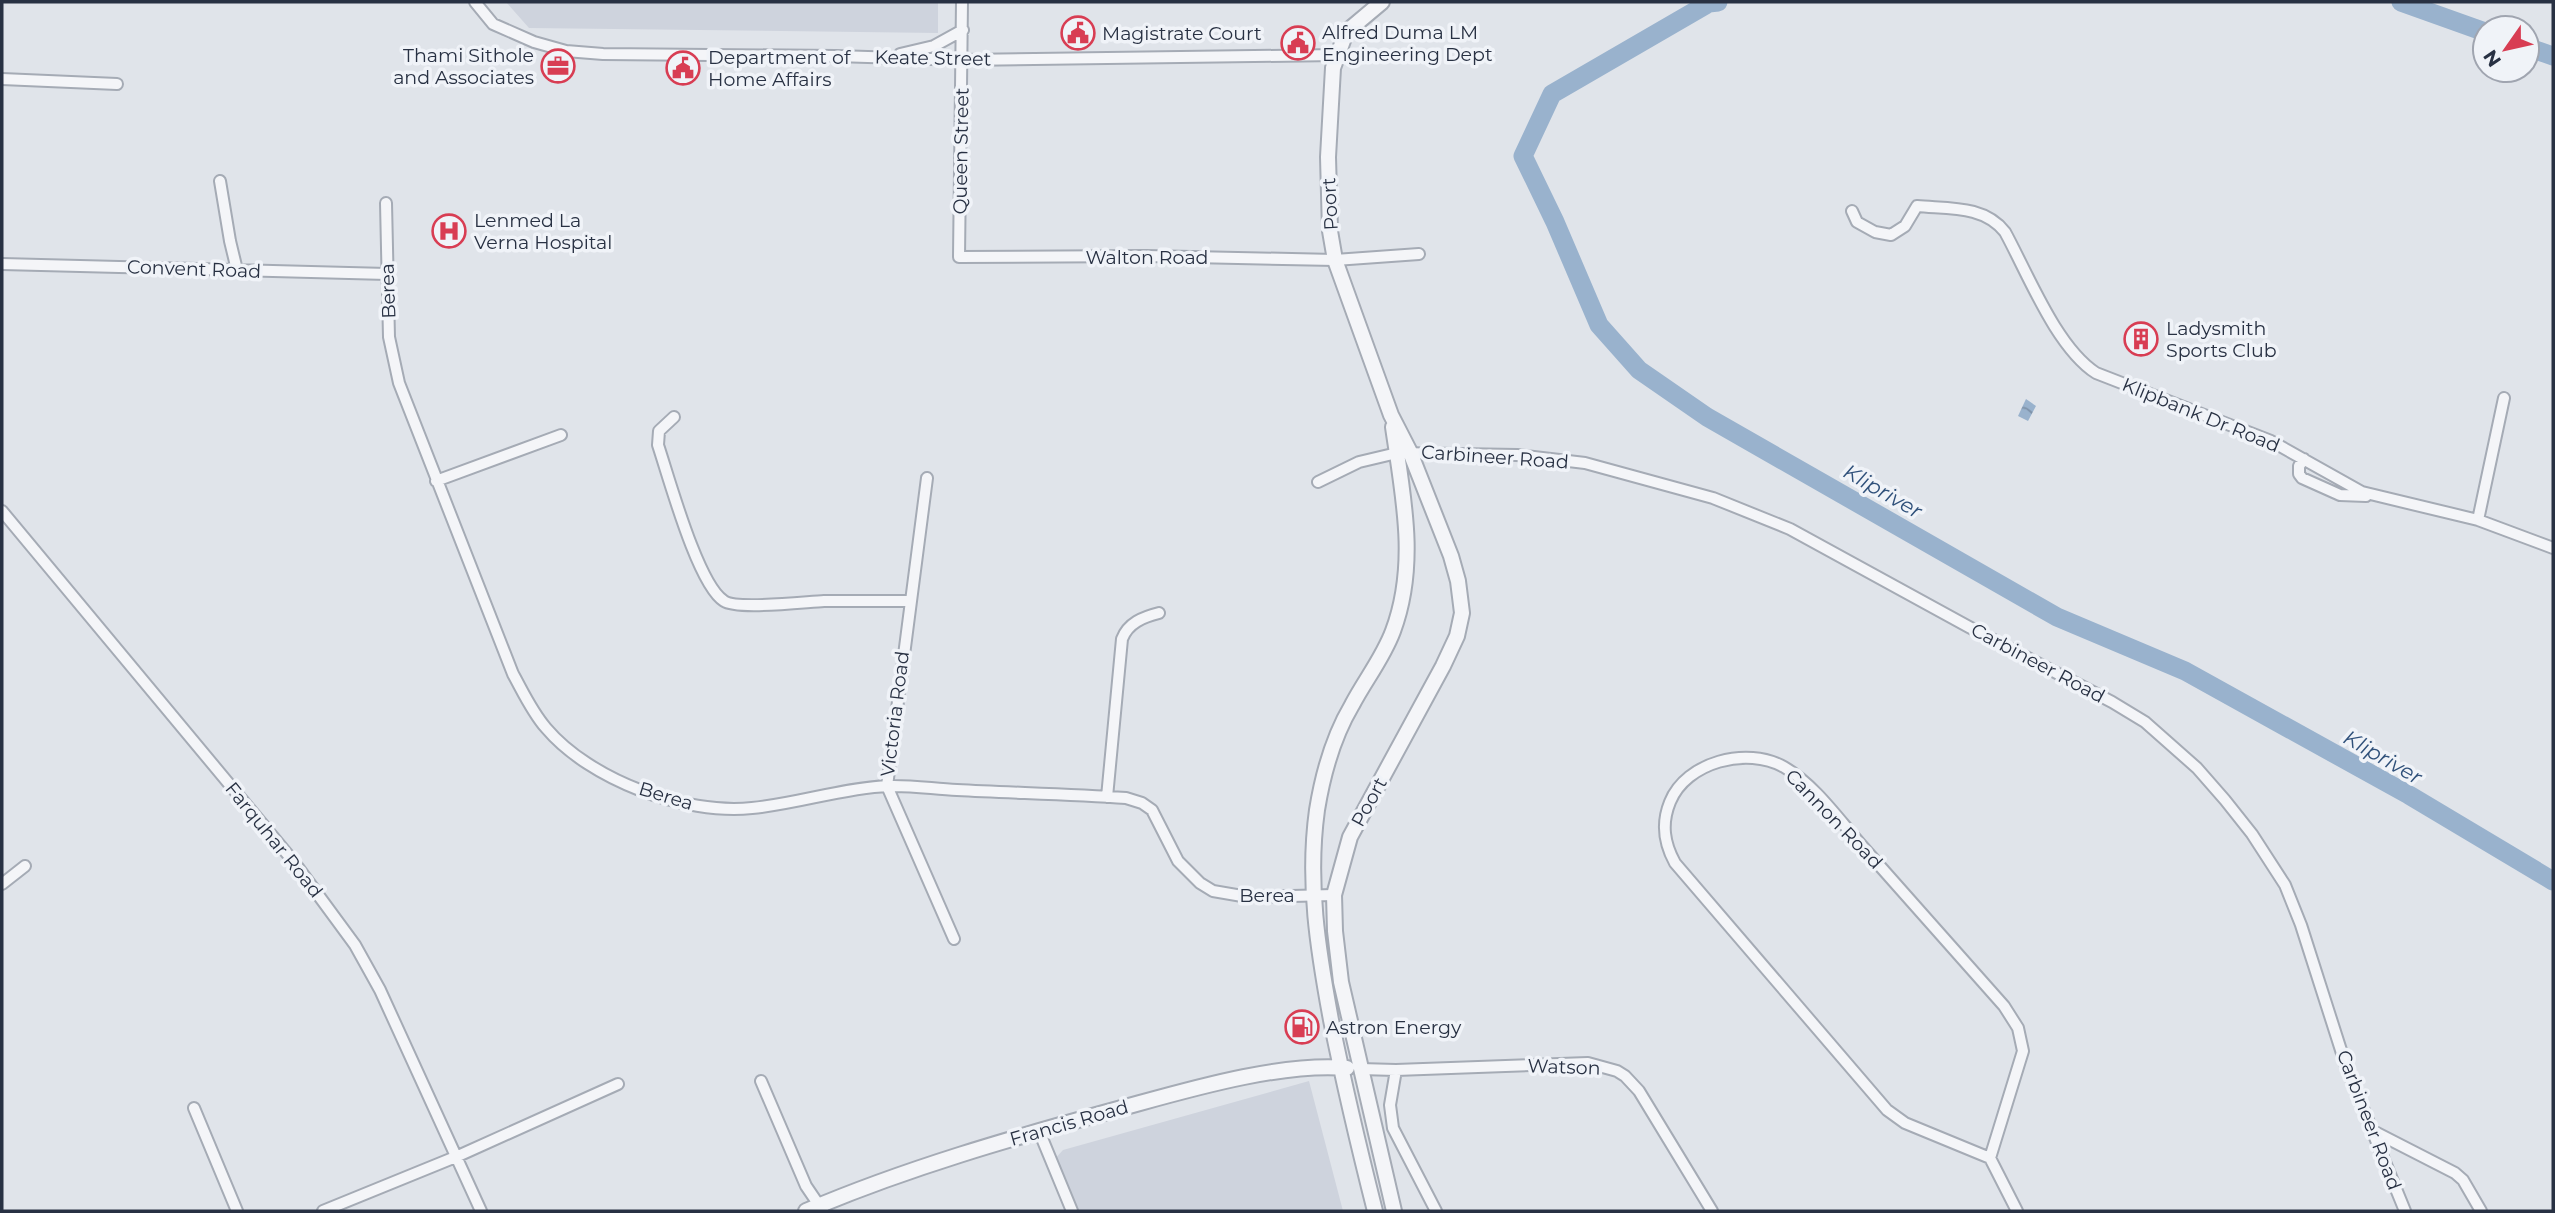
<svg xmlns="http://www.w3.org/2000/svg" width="2555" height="1213" font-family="Montserrat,sans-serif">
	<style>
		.built { fill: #ced3dd }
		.water { fill: url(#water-waves) }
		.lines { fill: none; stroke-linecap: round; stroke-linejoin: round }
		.river { stroke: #99b2cd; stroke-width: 19 }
		.minor-casing { stroke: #a5abb5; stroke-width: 14 }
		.tertiary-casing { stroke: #a5abb5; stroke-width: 18 }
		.minor { stroke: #f4f5f8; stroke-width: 10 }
		.tertiary { stroke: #f4f5f8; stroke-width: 14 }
		.labels { text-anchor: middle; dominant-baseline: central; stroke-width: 7; stroke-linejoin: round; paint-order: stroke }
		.poi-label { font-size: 19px; fill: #283143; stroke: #f0f3f8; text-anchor: start }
		.street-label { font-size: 19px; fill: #283143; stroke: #f0f3f8 }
		.water-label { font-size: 21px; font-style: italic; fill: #2f507a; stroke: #f0f3f8 }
	</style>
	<defs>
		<pattern id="water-waves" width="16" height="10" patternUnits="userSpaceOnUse" patternTransform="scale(1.75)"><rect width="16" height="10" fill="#99b2cd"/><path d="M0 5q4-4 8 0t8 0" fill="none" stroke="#7d91a8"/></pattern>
	</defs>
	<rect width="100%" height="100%" fill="#e0e4ea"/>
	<path class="built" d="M506,2H938V33L529,28Z
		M1309,1081L1343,1211H1074L1053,1161L1063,1150Z"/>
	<path class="water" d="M2026,399L2036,406L2028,421L2018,416Z"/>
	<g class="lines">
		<path class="river" d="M1718,2L1709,3L1552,94L1523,156L1555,222L1599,325L1639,370L1707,417L2057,617L2185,671L2409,795L2553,881
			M2401,2L2485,32
			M2527,47L2553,56"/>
		<defs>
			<path id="minor" d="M475,2L493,24L534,42L566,51L603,54L836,56L963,60L1336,55
				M962,2L959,257L1146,256L1335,260L1419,254
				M900,54L934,46L963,30
				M2,79L117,84
				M220,181L230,241L237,270
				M386,203L389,337L399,383L513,674C523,692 532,712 546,728C590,780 684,815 752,808C797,804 842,788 888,786C911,785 934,789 957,790C1013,793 1070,794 1126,798L1142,803L1152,810L1178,861L1200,883L1213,891L1248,897L1334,895
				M1852,211L1857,222L1875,232L1891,235L1905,226L1917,206C1948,209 1984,205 2005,232C2028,274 2056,347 2096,373L2271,441L2362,492L2478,520L2553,548
				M2,264L387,274
				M674,417L659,431L658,445C669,478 698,585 724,601C737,610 804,602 824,601C853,601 881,601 910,601
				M2304,459L2299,466V474L2302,478L2340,495L2366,496
				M927,478L887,786L954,939
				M436,481L561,435
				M1318,482L1359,462L1397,453L1517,455L1585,463L1713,498L1790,529L1969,627L2112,702L2145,722L2197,768L2225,800L2252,834L2285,885L2301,925L2347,1069L2405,1211
				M2,511L294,862L355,945L380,990L481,1211
				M2478,520L2504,398
				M1107,797L1122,639C1128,623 1143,617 1159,613
				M2,884L25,866
				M1360,1069L1396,1070L1588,1063L1617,1071L1625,1076L1639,1091L1712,1211
				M1396,1070L1390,1105L1393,1128L1436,1211
				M761,1081L806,1186L823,1211
				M194,1108L237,1211
				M2371,1130L2455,1173L2463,1180L2481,1211
				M1039,1131L1072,1211
				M1990,1158L2023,1051L2018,1028L2004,1006C1957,953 1910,900 1863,847C1839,820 1815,785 1784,767C1747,746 1686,762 1670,802C1661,824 1664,843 1675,863L1887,1110L1905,1123L1990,1158L2017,1211
				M323,1211L458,1156L618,1084"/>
			<path id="tertiary" d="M1382,2L1351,28L1344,38L1333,68L1328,157L1330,231L1335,260L1391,415L1410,452L1451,556L1458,581L1462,613L1457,636L1443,666L1350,837L1334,895L1335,931L1341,982L1394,1211
				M806,1211C907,1168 1012,1138 1118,1109C1184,1091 1279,1062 1347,1068
				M1375,1211C1359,1148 1344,1084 1331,1020C1318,950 1307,882 1317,810C1323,773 1333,737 1352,705C1365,680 1383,658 1393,631C1418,564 1403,496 1393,427"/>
		</defs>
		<use href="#minor" class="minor-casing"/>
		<use href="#tertiary" class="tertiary-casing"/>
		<use href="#minor" class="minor"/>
		<use href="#tertiary" class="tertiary"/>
	</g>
	<defs>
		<symbol id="civic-ring" viewBox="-11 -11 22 22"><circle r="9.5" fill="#f0f3f8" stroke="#d83d53" stroke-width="1.5"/><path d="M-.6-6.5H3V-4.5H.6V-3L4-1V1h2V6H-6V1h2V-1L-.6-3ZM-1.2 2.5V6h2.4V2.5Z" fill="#d83d53"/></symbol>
		<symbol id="office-ring" viewBox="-11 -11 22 22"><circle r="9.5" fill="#f0f3f8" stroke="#d83d53" stroke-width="1.5"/><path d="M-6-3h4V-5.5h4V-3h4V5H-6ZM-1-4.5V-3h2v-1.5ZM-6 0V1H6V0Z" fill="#d83d53"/></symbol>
		<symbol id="hospital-ring" viewBox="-11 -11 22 22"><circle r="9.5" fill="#f0f3f8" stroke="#d83d53" stroke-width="1.5"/><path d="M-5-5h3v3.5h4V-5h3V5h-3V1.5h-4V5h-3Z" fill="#d83d53"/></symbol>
		<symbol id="building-ring" viewBox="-11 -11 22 22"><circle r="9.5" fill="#f0f3f8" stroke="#d83d53" stroke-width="1.5"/><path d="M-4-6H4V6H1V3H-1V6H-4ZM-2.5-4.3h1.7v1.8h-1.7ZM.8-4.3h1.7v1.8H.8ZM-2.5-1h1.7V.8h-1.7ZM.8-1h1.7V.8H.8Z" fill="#d83d53"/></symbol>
		<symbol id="fuel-ring" viewBox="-11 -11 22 22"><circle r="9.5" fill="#f0f3f8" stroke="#d83d53" stroke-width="1.5"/><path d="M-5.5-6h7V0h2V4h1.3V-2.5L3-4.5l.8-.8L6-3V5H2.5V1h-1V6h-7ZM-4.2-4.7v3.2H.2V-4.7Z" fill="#d83d53"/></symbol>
	</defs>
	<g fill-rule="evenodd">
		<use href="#civic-ring" x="1059" y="14" width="38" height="38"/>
		<use href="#civic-ring" x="1279" y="24" width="38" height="38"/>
		<use href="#office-ring" x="539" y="47" width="38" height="38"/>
		<use href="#civic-ring" x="664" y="49" width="38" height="38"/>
		<use href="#hospital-ring" x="430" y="212" width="38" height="38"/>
		<use href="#building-ring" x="2122" y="320" width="38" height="38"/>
		<use href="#fuel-ring" x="1283" y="1008" width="38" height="38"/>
	</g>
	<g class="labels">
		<g class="poi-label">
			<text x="1322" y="32">Alfred Duma LM<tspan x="1322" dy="22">Engineering Dept</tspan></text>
			<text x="1102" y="33">Magistrate Court</text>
			<text x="534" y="55" text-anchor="end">Thami Sithole<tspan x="534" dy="22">and Associates</tspan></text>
			<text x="708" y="57">Department of<tspan x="708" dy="22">Home Affairs</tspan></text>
			<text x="474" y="220">Lenmed La<tspan x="474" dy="22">Verna Hospital</tspan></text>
			<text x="2166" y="328">Ladysmith<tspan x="2166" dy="22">Sports Club</tspan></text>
			<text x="1326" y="1027">Astron Energy</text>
		</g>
		<g class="street-label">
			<text transform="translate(933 58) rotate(1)">Keate Street</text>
			<text transform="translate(961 151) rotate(-89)">Queen Street</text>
			<text transform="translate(1330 204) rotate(-93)">Poort</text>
			<text x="1147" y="257">Walton Road</text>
			<text transform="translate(194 269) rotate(2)">Convent Road</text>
			<text transform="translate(388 291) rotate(-92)">Berea</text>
			<text transform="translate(2201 415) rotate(22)">Klipbank Dr Road</text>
			<text transform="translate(1495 457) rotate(4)">Carbineer Road</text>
			<text transform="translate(2038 663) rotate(28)">Carbineer Road</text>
			<text transform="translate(895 714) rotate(-83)">Victoria Road</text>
			<text transform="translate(666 796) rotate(17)">Berea</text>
			<text transform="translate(1369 802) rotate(-61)">Poort</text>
			<text transform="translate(1834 819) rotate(46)">Cannon Road</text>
			<text transform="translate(274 840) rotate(51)">Farquhar Road</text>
			<text x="1267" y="895">Berea</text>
			<text transform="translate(1564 1067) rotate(2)">Watson</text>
			<text transform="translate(2369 1120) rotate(69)">Carbineer Road</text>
			<text transform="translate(1069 1123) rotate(-16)">Francis Road</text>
		</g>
		<g class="water-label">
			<text transform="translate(1883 491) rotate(30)">Klipriver</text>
			<text transform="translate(2383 757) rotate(30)">Klipriver</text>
		</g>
	</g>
	<rect width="2555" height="1213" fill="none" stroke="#283143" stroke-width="7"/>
	<g transform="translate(2506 49) rotate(236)"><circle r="33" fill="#f0f3f8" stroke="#a0a5b0" stroke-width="2"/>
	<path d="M0-5L12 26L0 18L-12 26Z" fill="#d83d53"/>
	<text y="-10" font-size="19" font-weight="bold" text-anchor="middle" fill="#283143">N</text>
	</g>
</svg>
